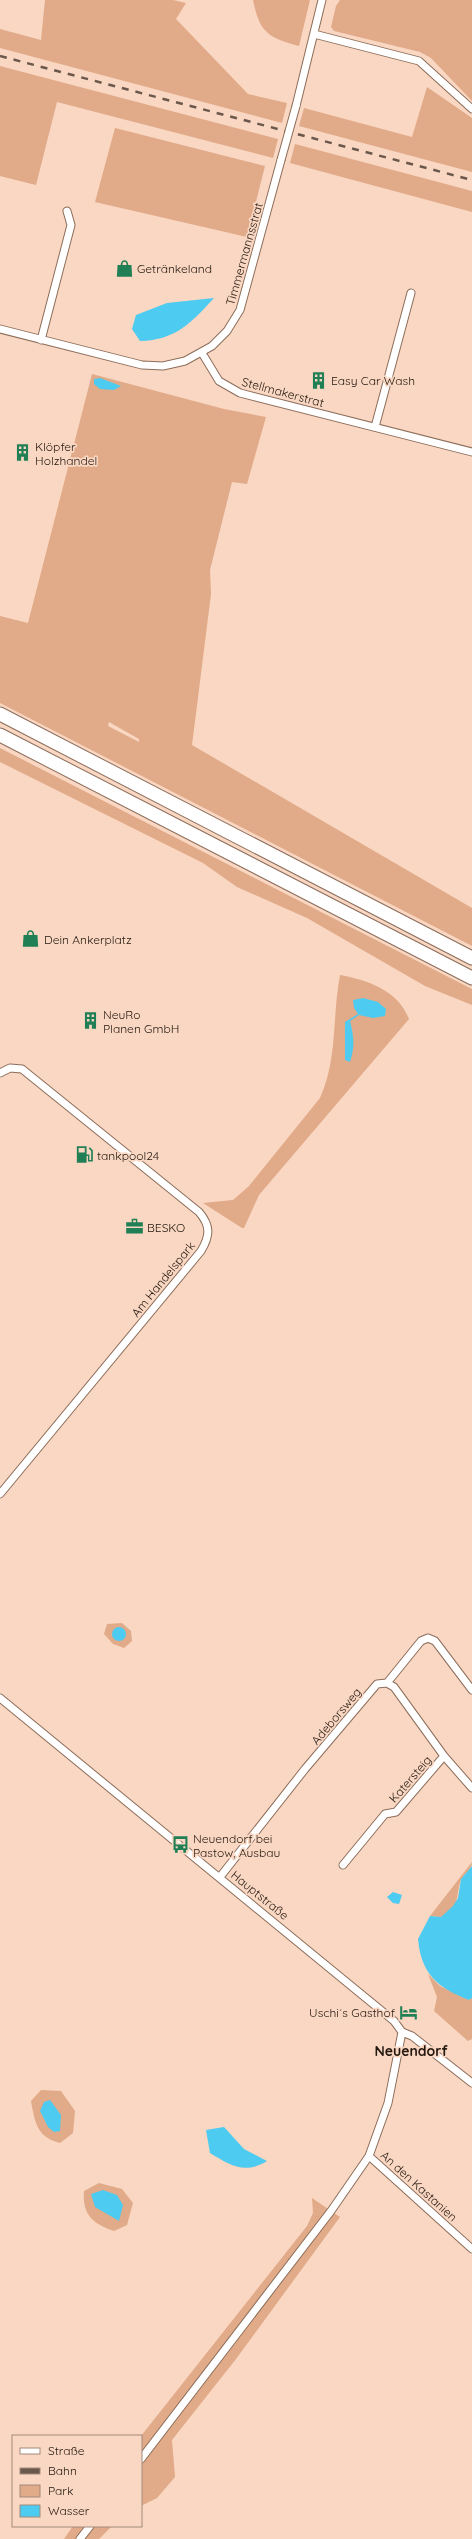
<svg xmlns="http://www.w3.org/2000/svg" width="472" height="2539" font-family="Quicksand,sans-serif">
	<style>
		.green { fill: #e1aa88; fill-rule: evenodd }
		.water { fill: #4dcbf0 }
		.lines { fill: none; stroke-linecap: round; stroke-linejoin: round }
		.street-casing { stroke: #8c6d5a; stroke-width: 9 }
		.highway-casing { stroke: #8c6d5a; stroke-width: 15 }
		.street { stroke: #fff; stroke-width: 7 }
		.highway { stroke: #fff; stroke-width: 13 }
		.rail { stroke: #6b584c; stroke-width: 2.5; stroke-dasharray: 7 7; stroke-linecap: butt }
		.street-bridge-casing { stroke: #8c6d5a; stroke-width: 9; stroke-linecap: butt }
		.street-bridge { stroke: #fff; stroke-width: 7 }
		.labels { text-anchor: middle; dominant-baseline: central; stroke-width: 3.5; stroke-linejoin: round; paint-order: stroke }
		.street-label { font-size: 12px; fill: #23170f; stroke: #f9d7c2 }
		.poi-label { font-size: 12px; fill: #23170f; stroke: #f9d7c2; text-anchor: start }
		.quarter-label { font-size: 14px; font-weight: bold; fill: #23170f; stroke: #f9d7c2 }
	</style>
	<rect width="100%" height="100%" fill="#f9d7c2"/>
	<path class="green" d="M45,0H173L186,3L176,19L248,94L287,103L282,123L0,48V29L41,40Z
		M253,0H310L299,46C267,37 260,33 253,0Z
		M340,0H472V101L431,58L420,52L334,31L331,27L336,6Z
		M0,66L278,139L273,158L57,102L36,185L0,176Z
		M427,87L472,118V172L299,126L304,108L412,137Z
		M115,128L265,166L247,237L95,202Z
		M295,144L472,191V212L290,163Z
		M92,374L224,409L266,417L247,484L232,482L210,570L211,594L192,745L472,908V946L0,703V616L28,623ZM109,722L139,739V742L108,726Z
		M0,748L472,989V1005L425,986L307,918L237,887L203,863L0,762Z
		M340,975C367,980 398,990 409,1019L259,1195L244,1228H242L203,1203L233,1200L249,1186L320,1098C338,1058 332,1016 340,975Z
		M122,1623L131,1631L132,1641L124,1648L113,1644L104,1634L107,1624Z
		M472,1862C472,1870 464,1873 461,1880C455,1895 462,1906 441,1917L430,1916Z
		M428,1974L440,1986L469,2000L472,1998V2039L468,2041L434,2011L437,1997Z
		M41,2090L61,2091L75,2111L73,2133L60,2143C37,2137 35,2123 31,2101Z
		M99,2183L122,2189L133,2203L127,2225L114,2231C93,2224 82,2215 84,2191Z
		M312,2198L340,2217L236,2359L172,2440L175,2477L157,2498L141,2506V2436L307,2226L313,2213Z
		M73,2526H112L99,2539H64Z"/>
	<path class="water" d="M214,298C191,323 176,340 140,341L132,329L136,315L167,303Z
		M100,378L121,386L114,390L100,389L94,384V379Z
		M363,998L378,1002L386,1009L385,1016L373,1018L359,1015L350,1021C354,1036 355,1047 350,1062L345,1060V1022L358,1014L354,1008L353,1000Z
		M112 1634a7 7 0 1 1 14 0a7 7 0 1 1-14 0Z
		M472,1866V1998L469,2000C438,1988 421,1974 418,1939L430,1916L441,1917L453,1906L458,1898L461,1879Z
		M393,1892L402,1895L399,1904L393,1903L387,1897Z
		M50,2100L61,2115L60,2131L54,2132L48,2127L40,2111L44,2102Z
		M224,2127L244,2149L267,2161C244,2175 230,2165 210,2153L206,2130Z
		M103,2190L117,2195L123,2205L119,2221L95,2207L91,2194Z"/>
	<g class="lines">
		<defs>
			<path id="street" d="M314,34L419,61L472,109
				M296,106L322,0
				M0,329L142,365L163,366L185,361L212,346L227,331L240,310L281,160
				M41,340L71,225L67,211
				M202,353L219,381L240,393L472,452
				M375,427L411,293
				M0,1073L10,1068L22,1069L199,1212C211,1226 210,1236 201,1251L0,1494
				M387,1683L421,1641L428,1638L435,1641L472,1690
				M0,1698L394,2021L402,2032L388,2103L369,2156L331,2211L141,2459
				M343,1865L385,1814L396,1812L444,1756
				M220,1877L305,1769L377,1684L387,1683L394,1687L444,1756L472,1788
				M402,2032L412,2036L472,2083
				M369,2156L472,2249
				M80,2539L90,2526"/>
			<path id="highway" d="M0,714L472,958
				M0,735L472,978"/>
		</defs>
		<use href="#street" class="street-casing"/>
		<use href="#highway" class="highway-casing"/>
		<use href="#street" class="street"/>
		<use href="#highway" class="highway"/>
		<path class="rail" d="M0,56L472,180"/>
		<defs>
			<path id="street-bridge" d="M281,160L296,106"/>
		</defs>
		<use href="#street-bridge" class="street-bridge-casing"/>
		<use href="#street-bridge" class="street-bridge"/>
	</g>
	<defs>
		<symbol id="shop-bare" viewBox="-9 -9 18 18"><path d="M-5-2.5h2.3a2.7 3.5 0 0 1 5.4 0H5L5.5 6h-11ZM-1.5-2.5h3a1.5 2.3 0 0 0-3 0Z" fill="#217f56" stroke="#f9d7c2" stroke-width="2.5" paint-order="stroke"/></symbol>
		<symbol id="building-bare" viewBox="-9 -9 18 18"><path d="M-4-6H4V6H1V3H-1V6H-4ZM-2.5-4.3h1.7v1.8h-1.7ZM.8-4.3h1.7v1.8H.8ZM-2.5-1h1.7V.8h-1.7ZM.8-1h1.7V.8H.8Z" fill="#217f56" stroke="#f9d7c2" stroke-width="2.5" paint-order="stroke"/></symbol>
		<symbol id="fuel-bare" viewBox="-9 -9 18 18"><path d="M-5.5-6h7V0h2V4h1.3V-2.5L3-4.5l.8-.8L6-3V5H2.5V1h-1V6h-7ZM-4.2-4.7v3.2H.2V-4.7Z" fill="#217f56" stroke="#f9d7c2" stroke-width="2.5" paint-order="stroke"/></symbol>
		<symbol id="office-bare" viewBox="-9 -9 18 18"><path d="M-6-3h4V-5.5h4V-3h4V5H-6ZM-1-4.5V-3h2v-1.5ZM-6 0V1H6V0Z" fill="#217f56" stroke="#f9d7c2" stroke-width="2.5" paint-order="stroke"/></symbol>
		<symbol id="bus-bare" viewBox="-9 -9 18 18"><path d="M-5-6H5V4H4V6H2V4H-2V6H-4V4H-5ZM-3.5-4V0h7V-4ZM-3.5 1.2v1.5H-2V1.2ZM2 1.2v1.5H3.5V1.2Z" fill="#217f56" stroke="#f9d7c2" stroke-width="2.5" paint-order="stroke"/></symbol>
		<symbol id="hotel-bare" viewBox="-9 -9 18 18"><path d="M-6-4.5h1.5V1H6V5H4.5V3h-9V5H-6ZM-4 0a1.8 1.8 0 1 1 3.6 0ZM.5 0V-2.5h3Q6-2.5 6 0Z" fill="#217f56" stroke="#f9d7c2" stroke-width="2.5" paint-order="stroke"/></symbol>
	</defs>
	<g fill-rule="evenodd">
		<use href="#shop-bare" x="112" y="256" width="25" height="25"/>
		<use href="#building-bare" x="306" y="368" width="25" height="25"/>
		<use href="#building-bare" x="10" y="440" width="25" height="25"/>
		<use href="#shop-bare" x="18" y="926" width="25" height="25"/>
		<use href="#building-bare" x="78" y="1008" width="25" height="25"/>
		<use href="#fuel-bare" x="72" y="1142" width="25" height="25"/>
		<use href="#office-bare" x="122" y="1214" width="25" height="25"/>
		<use href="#bus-bare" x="168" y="1832" width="25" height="25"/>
		<use href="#hotel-bare" x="396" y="2000" width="25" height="25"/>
	</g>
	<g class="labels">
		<g class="street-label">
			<text transform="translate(244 254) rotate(-74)">Timmermannsstrat</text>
			<text transform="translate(283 392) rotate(15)">Stellmakerstrat</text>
			<text transform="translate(163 1279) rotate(-51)">Am Handelspark</text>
			<text transform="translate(336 1716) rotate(-50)">Adeborsweg</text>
			<text transform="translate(410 1779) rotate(-49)">Katersteig</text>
			<text transform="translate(260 1895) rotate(39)">Hauptstraße</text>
			<text transform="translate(419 2186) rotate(42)">An den Kastanien</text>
		</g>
		<g class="poi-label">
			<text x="137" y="268">Getränkeland</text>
			<text x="331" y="380">Easy Car Wash</text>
			<text x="35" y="446">Klöpfer<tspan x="35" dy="14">Holzhandel</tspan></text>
			<text x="44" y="939">Dein Ankerplatz</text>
			<text x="103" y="1014">NeuRo<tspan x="103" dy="14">Planen GmbH</tspan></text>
			<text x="97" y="1155">tankpool24</text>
			<text x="147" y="1227">BESKO</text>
			<text x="193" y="1838">Neuendorf bei<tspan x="193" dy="14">Pastow, Ausbau</tspan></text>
			<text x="395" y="2012" text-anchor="end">Uschi´s Gasthof</text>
		</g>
		<g class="quarter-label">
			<text x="411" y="2051">Neuendorf</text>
		</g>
	</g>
	<rect x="12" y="2435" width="130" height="92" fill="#f9d7c2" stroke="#a38a7a"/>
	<rect x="20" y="2448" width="20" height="6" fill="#ffffff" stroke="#a38a7a"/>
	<text x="48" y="2455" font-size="12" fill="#23170f">Straße</text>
	<rect x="20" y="2468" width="20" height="6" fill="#6b584c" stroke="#a38a7a"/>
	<text x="48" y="2475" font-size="12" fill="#23170f">Bahn</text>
	<rect x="20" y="2485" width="20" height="12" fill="#e1aa88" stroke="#a38a7a"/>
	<text x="48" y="2495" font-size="12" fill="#23170f">Park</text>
	<rect x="20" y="2505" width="20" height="12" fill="#4dcbf0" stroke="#a38a7a"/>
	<text x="48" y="2515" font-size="12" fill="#23170f">Wasser</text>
</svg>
